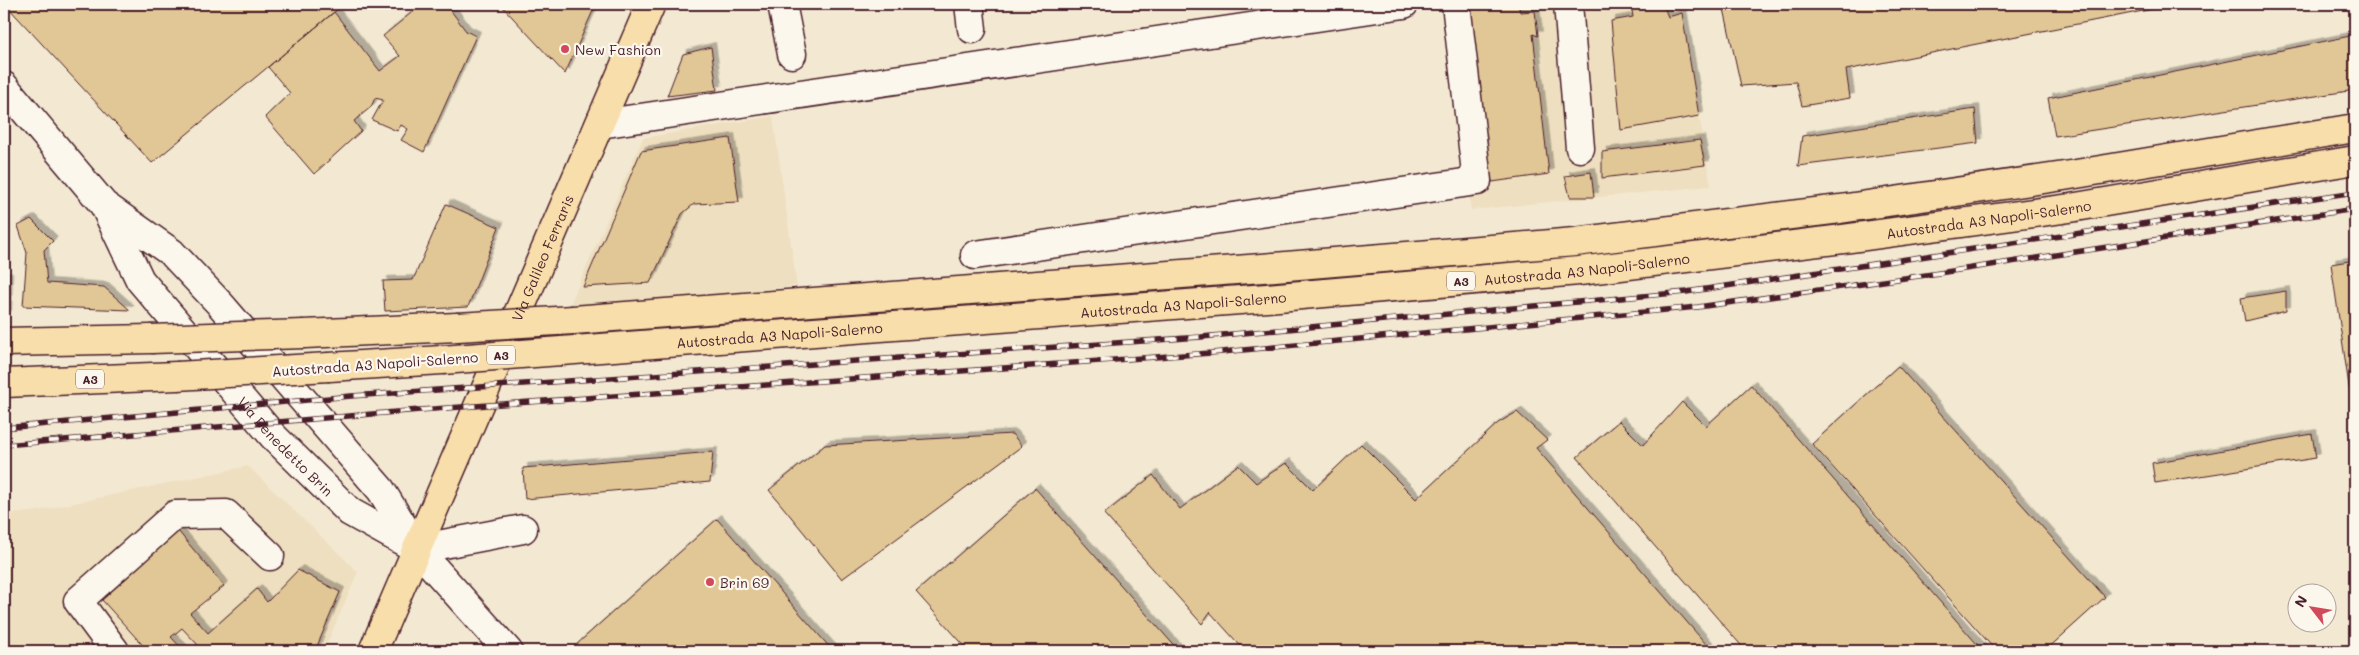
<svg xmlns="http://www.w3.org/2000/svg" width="2359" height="655" font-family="Mali,sans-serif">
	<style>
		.built { fill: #eedfc0 }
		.building { fill: #e1c796; stroke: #4a1f2b; filter: url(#shadow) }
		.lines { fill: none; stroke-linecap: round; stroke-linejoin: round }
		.minor-casing { stroke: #4a1f2b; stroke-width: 31 }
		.major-casing { stroke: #4a1f2b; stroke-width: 31 }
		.highway-casing { stroke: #4a1f2b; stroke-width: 31 }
		.minor { stroke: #fbf7ec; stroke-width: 28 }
		.major { stroke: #f8deab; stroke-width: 28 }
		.highway { stroke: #f8deab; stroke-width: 28 }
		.rail-casing { stroke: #4a1f2b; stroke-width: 5.5 }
		.rail { stroke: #fbf7ec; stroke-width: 4; stroke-dasharray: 11; stroke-linecap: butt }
		.highway-bridge-casing { stroke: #4a1f2b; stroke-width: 31; stroke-linecap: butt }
		.highway-bridge { stroke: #f8deab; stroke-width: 28 }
		.poi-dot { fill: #d1495b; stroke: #fbf7ec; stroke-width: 2 }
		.labels { text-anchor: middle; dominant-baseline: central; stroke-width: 4.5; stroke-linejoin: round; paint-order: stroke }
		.shield { fill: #fbf7ec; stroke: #7f6065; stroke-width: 1 }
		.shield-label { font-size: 12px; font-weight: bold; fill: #4a1f2b }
		.poi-label { font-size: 14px; fill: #4a1f2b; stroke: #fbf7ec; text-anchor: start }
		.street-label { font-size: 14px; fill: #4a1f2b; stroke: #fbf7ec }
	</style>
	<defs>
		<filter id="shadow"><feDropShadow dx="4.5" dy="-4.5" stdDeviation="0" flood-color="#0004"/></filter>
	</defs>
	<rect width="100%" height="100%" fill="#f3e9d2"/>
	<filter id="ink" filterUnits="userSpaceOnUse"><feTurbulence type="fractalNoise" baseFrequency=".02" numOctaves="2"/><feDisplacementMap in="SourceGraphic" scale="10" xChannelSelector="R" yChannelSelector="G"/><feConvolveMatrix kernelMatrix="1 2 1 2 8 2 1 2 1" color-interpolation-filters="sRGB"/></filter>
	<g filter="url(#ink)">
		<path class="built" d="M1481,4H1681L1711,186L1471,210L1443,16L1464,14V6Z
			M773,116L797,286L567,311L643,138Z
			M248,466L358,572L324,651H4V514L32,512Z"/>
		<path class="building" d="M5,4H344L152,163Z
			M422,4H446L466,31L476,36L424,152L401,140L408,129L401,125L397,131L372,120L383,100L375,98L371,107L354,121L361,131L314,174L265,117L290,93L268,67L334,12L380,71L400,56L383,36Z
			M500,4H596L565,74Z
			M1496,4H1518L1520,12L1535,11L1538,36L1533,34L1549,174L1492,182L1466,8Z
			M1631,4H1663L1668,17L1682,13L1699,116L1621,130L1611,21L1633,17Z
			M1723,4H2178L1846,70L1850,98L1802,106L1796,82L1741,86Z
			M2355,35V90L2055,136L2048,98Z
			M711,47L717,90L667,96L683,54Z
			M1975,109L1978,143L1798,166L1802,136Z
			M730,138L739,202L694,204L682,214L650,283L583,287L641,151Z
			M1700,140L1705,165L1602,178V152Z
			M1591,172L1594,197H1570L1565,176Z
			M446,204L499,227L468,307L385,311L383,281L413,280Z
			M31,219L53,241L44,250L47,283L104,287L130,310L23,306L27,253L18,226Z
			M2355,260V427L2331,264Z
			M4,277L8,278L7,315H4Z
			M2286,291V311L2245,321L2241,298Z
			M1898,366L2105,597L2045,651H1996L1812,444Z
			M1751,385L1983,651H1746L1577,457L1619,421L1643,445L1682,402L1706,426Z
			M1517,412L1547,440L1536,448L1712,651H1245L1210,612L1202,624L1104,514L1153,475L1180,509L1238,465L1256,483L1286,463L1313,490L1361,444L1416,499L1498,423Z
			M1012,434L1022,446L842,579L769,490L825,445Z
			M2312,434L2316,458L2155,483L2152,463Z
			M713,452L710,482L525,499L523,468Z
			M1035,488L1179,651H969L916,592Z
			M717,519L833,651H583L577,644Z
			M178,531L224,586L190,613L208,633L257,589L267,602L298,570L340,592L315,651H190L198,645L182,628L171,637L184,651H148L102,600Z"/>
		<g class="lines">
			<defs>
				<g id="minor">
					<path d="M782,4L792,54"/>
					<path d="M969,4L972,29"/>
					<path d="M1568,4L1580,148"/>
					<path d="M4,86L104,205L172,253L220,304L381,490L417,549"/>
					<path d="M600,124L1404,4"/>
					<path id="s1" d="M105,207L140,280L273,436L350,512L417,549L508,651"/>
					<path d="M975,255L1477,181L1456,4"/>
					<path d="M417,549L523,529"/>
					<path d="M115,651L78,601L175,515L226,514L270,556"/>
				</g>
				<g id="major">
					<path id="s2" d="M373,651L651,4"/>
				</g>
				<g id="highway">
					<path d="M573,320L1262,268L1575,242L1840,209L2064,176L2355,128"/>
					<path d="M304,334L457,327"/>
					<path d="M4,342L151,339"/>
					<path id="s3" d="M561,351L1267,298L1579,271L1843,239L2070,208L2355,160"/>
					<path d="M329,367L442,360"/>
					<path d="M4,383L177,376"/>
				</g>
			</defs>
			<use href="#minor" class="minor-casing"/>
			<use href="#major" class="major-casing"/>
			<use href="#highway" class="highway-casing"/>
			<use href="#minor" class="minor"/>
			<use href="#major" class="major"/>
			<use href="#highway" class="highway"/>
			<defs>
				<path id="rail" d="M4,428L351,396L1201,337L1686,292L2355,192
					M4,445L420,410L1211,353L1698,307L1926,275L2355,209"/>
			</defs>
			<use href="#rail" class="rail-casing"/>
			<use href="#rail" class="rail"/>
			<defs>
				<path id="highway-bridge" d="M457,327L573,320
					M151,339L304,334
					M442,360L561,351
					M177,376L329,367"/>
			</defs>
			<use href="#highway-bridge" class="highway-bridge-casing"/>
			<use href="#highway-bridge" class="highway-bridge"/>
		</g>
	</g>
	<g class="poi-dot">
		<circle cx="565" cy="49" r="5"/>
		<circle cx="710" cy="582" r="5"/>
	</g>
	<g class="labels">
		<g class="shield">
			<rect x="1447" y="271.5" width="28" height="19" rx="4"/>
			<rect x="487" y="345.5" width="28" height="19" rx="4"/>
			<rect x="76" y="369.5" width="28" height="19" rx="4"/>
		</g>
		<g class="shield-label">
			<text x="1461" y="281">A3</text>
			<text x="501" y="355">A3</text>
			<text x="90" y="379">A3</text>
		</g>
		<g class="poi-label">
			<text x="575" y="49">New Fashion</text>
			<text x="720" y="582">Brin 69</text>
		</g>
		<g class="street-label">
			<text stroke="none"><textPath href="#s3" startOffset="1434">Autostrada A3 Napoli-Salerno</textPath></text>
			<text stroke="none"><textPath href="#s2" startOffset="428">Via Galileo Ferraris</textPath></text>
			<text stroke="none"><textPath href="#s3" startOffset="1029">Autostrada A3 Napoli-Salerno</textPath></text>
			<text stroke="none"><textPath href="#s3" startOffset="624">Autostrada A3 Napoli-Salerno</textPath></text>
			<text stroke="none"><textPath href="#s3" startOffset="219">Autostrada A3 Napoli-Salerno</textPath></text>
			<text transform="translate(375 364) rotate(-4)">Autostrada A3 Napoli-Salerno</text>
			<text stroke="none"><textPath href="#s1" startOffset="302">Via Benedetto Brin</textPath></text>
		</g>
	</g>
	<rect width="2359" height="655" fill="none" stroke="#fbf7ec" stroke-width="20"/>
	<rect x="10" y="10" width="2339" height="635" fill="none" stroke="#4a1f2b" stroke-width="2" filter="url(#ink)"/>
	<g transform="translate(2312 608) rotate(301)"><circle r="24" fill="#fbf7ec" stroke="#b4a19f"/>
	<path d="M0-4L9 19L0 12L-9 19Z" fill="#d1495b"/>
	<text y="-8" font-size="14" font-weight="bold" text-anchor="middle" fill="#4a1f2b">N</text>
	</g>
</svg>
